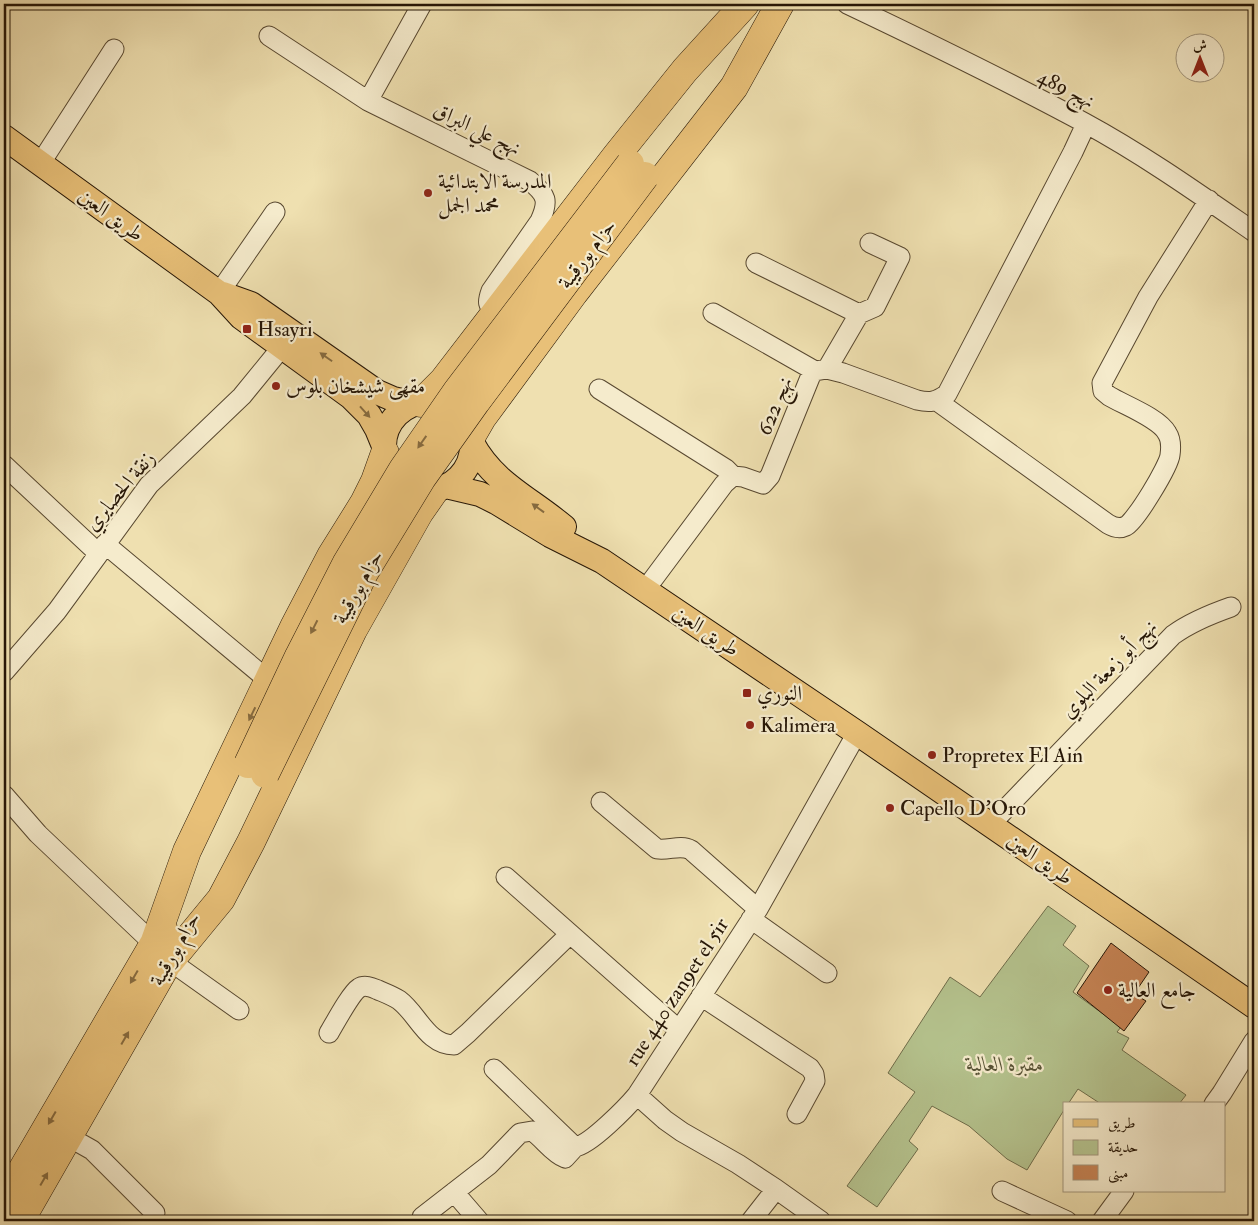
<svg xmlns="http://www.w3.org/2000/svg" width="1258" height="1225" font-family="'IM FELL Double Pica',Amiri,serif">
	<style>
		.green { fill: #b5c38e; stroke: #6e6c4a }
		.building { fill: #c58253; stroke: #261606 }
		.lines { fill: none; stroke-linecap: round; stroke-linejoin: round }
		.minor-casing { stroke: #584830; stroke-width: 21 }
		.major-casing { stroke: #261606; stroke-width: 26 }
		.highway-casing { stroke: #261606; stroke-width: 29 }
		.minor { stroke: #f5ebcc; stroke-width: 19 }
		.major { stroke: #e8c078; stroke-width: 24 }
		.highway { stroke: #e8c078; stroke-width: 28 }
		.highway-bridge-casing { stroke: #261606; stroke-width: 29; stroke-linecap: butt }
		.highway-bridge { stroke: #e8c078; stroke-width: 28 }
		.oneway { fill: #876b3f }
		.poi-dot { fill: #8f2418; stroke: #f5ebcc; stroke-width: 2 }
		.labels { text-anchor: middle; dominant-baseline: central; stroke-width: 4.5; stroke-linejoin: round; paint-order: stroke }
		.street-label { font-size: 21px; fill: #261606; stroke: #f5ebcc }
		.poi-label { font-size: 21px; fill: #261606; stroke: #f5ebcc; text-anchor: start }
		.park-label { font-size: 21px; font-style: italic; fill: #585336; stroke: #f5ebcc }
	</style>
	<rect width="100%" height="100%" fill="#efe0b0"/>
	<filter id="stains"><feTurbulence type="fractalNoise" baseFrequency=".004" numOctaves="4"/><feColorMatrix values="0 0 0 0 .2 0 0 0 0 .09 0 0 0 0 .02 0 0 0 .5 -.17"/></filter>
	<radialGradient id="worn" r=".72"><stop offset=".6" stop-color="#630" stop-opacity="0"/><stop offset="1" stop-color="#630" stop-opacity=".3"/></radialGradient>
	<path class="green" d="M1048,906L1076,926L1063,945L1089,966L1073,992L1121,1027L1117,1032L1129,1038L1122,1050L1186,1095L1179,1104H1101L1078,1089L1068,1104H1064V1110L1027,1170L1007,1159L969,1126L932,1106L909,1141L918,1149L877,1207L847,1186L915,1092L888,1073L950,977L980,997Z"/>
	<path class="building" d="M1111,943L1149,972L1134,994L1146,1001L1124,1031L1077,993Z"/>
	<g class="lines">
		<defs>
			<path id="minor" d="M847,4C927,42 1007,81 1085,123C1144,155 1199,194 1254,232
				M269,36L368,101L530,181C547,195 549,201 540,221L491,291C487,302 487,305 496,313
				M368,101L422,4
				M40,164L114,49
				M756,263L859,314
				M219,293L275,212
				M713,313L815,371
				M827,369L843,373L917,400C930,403 936,402 947,394L1073,152L1086,124
				M599,389L726,469L733,476
				M937,401L1108,524C1113,527 1120,529 1126,526C1135,522 1169,466 1170,455C1171,448 1171,439 1167,433C1159,418 1124,405 1109,396L1103,391L1102,383L1148,297L1209,200
				M4,465L98,553
				M105,544L268,680
				M645,590L724,484L733,476L743,477L763,484L770,476L811,375L815,371L827,369L859,314L875,307L900,257L870,243
				M4,672L57,611L149,485L242,396L282,347
				M4,795L38,834L154,944
				M601,802L657,849C669,851 680,844 691,850L758,909
				M990,825L1173,635C1191,622 1211,614 1231,607
				M506,877L679,1030
				M751,919L827,973
				M170,961L239,1010
				M701,996L810,1068L814,1074L815,1081L797,1114
				M329,1033C335,1023 351,993 359,988C365,984 373,988 378,990C385,993 393,996 399,1000C418,1014 427,1045 454,1045L468,1033L570,934
				M494,1069L575,1147C590,1145 627,1107 637,1095
				M1214,1104L1222,1093L1254,1041
				M69,1137L92,1150L155,1213
				M776,1189L821,1221
				M1002,1191L1067,1221
				M454,1192L479,1221
				M422,1217L489,1165L520,1133L532,1131C543,1138 552,1153 565,1158L575,1147
				M751,1221L776,1189L738,1164L682,1132L665,1120L637,1095L758,909L857,733
				M1102,1221L1124,1191"/>
			<path id="major" d="M4,137L219,293L241,317L351,397L369,415L377,429L384,446
				M223,294L251,304L377,392L393,399L415,404
				M384 446a44 44 0 1 1 88 0a44 44 0 1 1-88 0Z
				M472,443C494,484 530,498 564,527
				M446,486L480,494L496,502L550,535L602,561L857,733L1254,1006"/>
			<path id="highway" d="M421,403L443,381L616,156L685,70L745,4
				M471,437L482,418L574,293L734,87L780,4
				M154,944L187,851L294,627L331,556L364,503L375,481L385,453
				M170,961L221,899L251,842L353,630L419,513L435,490
				M4,1201L163,928
				M20,1221L178,945"/>
		</defs>
		<use href="#minor" class="minor-casing"/>
		<use href="#major" class="major-casing"/>
		<use href="#highway" class="highway-casing"/>
		<use href="#minor" class="minor"/>
		<use href="#major" class="major"/>
		<use href="#highway" class="highway"/>
		<defs>
			<path id="highway-bridge" d="M248,764L299,656L346,564L403,469L457,391L630,164
				M265,774L364,573L422,478L476,402L645,176"/>
		</defs>
		<use href="#highway-bridge" class="highway-bridge-casing"/>
		<use href="#highway-bridge" class="highway-bridge"/>
	</g>
	<defs><path id="oneway-solid" d="M-6-.8H1V-3.2L6.5 0L1 3.2V.8H-6Z" transform="scale(1.25)"/></defs>
	<g class="oneway">
		<use href="#oneway-solid" transform="translate(326 357) rotate(-145)"/>
		<use href="#oneway-solid" transform="translate(365 412) rotate(48)"/>
		<use href="#oneway-solid" transform="translate(422 442) rotate(125)"/>
		<use href="#oneway-solid" transform="translate(538 508) rotate(-144)"/>
		<use href="#oneway-solid" transform="translate(314 627) rotate(117)"/>
		<use href="#oneway-solid" transform="translate(252 714) rotate(116)"/>
		<use href="#oneway-solid" transform="translate(134 977) rotate(120)"/>
		<use href="#oneway-solid" transform="translate(125 1038) rotate(-60)"/>
		<use href="#oneway-solid" transform="translate(52 1118) rotate(120)"/>
		<use href="#oneway-solid" transform="translate(44 1179) rotate(-60)"/>
	</g>
	<g class="poi-dot">
		<circle cx="428" cy="193" r="5"/>
		<rect x="242" y="324" width="10" height="10" rx="2.5"/>
		<circle cx="276" cy="386" r="5"/>
		<rect x="742" y="688" width="10" height="10" rx="2.5"/>
		<circle cx="750" cy="725" r="5"/>
		<circle cx="932" cy="755" r="5"/>
		<circle cx="890" cy="808" r="5"/>
		<circle cx="1108" cy="990" r="5"/>
	</g>
	<g class="labels">
		<g class="street-label">
			<text transform="translate(1066 89) rotate(27)">نهج 489</text>
			<text transform="translate(477 129) rotate(26)">نهج علي البراق</text>
			<text transform="translate(111 215) rotate(36)">طريق العين</text>
			<text transform="translate(587 254) rotate(-53)">حزام بورقيبة</text>
			<text transform="translate(775 406) rotate(-68)">نهج 622</text>
			<text transform="translate(120 491) rotate(-50)">زنقة الحصايري</text>
			<text transform="translate(358 587) rotate(-61)">حزام بورقيبة</text>
			<text transform="translate(706 631) rotate(34)">طريق العين</text>
			<text transform="translate(1109 669) rotate(-46)">نهج أبو زمعة البلوي</text>
			<text transform="translate(1040 859) rotate(35)">طريق العين</text>
			<text transform="translate(175 949) rotate(-61)">حزام بورقيبة</text>
			<text transform="translate(677 992) rotate(-57)">rue 440 zan9et el 5ir</text>
		</g>
		<g class="poi-label">
			<text x="438" y="181">المدرسة الابتدائية<tspan x="438" dy="24">محمد الجمل</tspan></text>
			<text x="257" y="329">Hsayri</text>
			<text x="286" y="386">مقهى شيشخان بلوس</text>
			<text x="757" y="693">النوري</text>
			<text x="760" y="725">Kalimera</text>
			<text x="942" y="755">Propretex El Ain</text>
			<text x="900" y="808">Capello D'Oro</text>
			<text x="1118" y="990">جامع العالية</text>
		</g>
		<g class="park-label">
			<text x="1005" y="1064">مقبرة العالية</text>
		</g>
	</g>
	<rect width="1258" height="1225" fill="none" stroke="#efe0b0" stroke-width="20"/>
	<rect x="5" y="5" width="1248" height="1215" fill="none" stroke="#261606" stroke-width="2.5"/>
	<rect x="10" y="10" width="1238" height="1205" fill="none" stroke="#261606"/>
	<rect x="1063" y="1102" width="162" height="90" fill="#f5ebcc" stroke="#a2967d"/>
	<rect x="1073" y="1119" width="25" height="8" fill="#e8c078" stroke="#a2967d"/>
	<text x="1108" y="1128" font-size="15" fill="#261606">طريق</text>
	<rect x="1073" y="1140" width="25" height="15" fill="#b5c38e" stroke="#a2967d"/>
	<text x="1108" y="1152" font-size="15" fill="#261606">حديقة</text>
	<rect x="1073" y="1165" width="25" height="15" fill="#c58253" stroke="#a2967d"/>
	<text x="1108" y="1178" font-size="15" fill="#261606">مبنى</text>
	<g transform="translate(1200 58)"><circle r="24" fill="#f5ebcc" stroke="#a2967d"/>
	<path d="M0-4L9 19L0 12L-9 19Z" fill="#8f2418"/>
	<text y="-8" font-size="14" font-weight="bold" text-anchor="middle" fill="#261606">ش</text>
	</g>
	<rect width="100%" height="100%" filter="url(#stains)"/>
	<rect width="100%" height="100%" fill="url(#worn)"/>
</svg>
